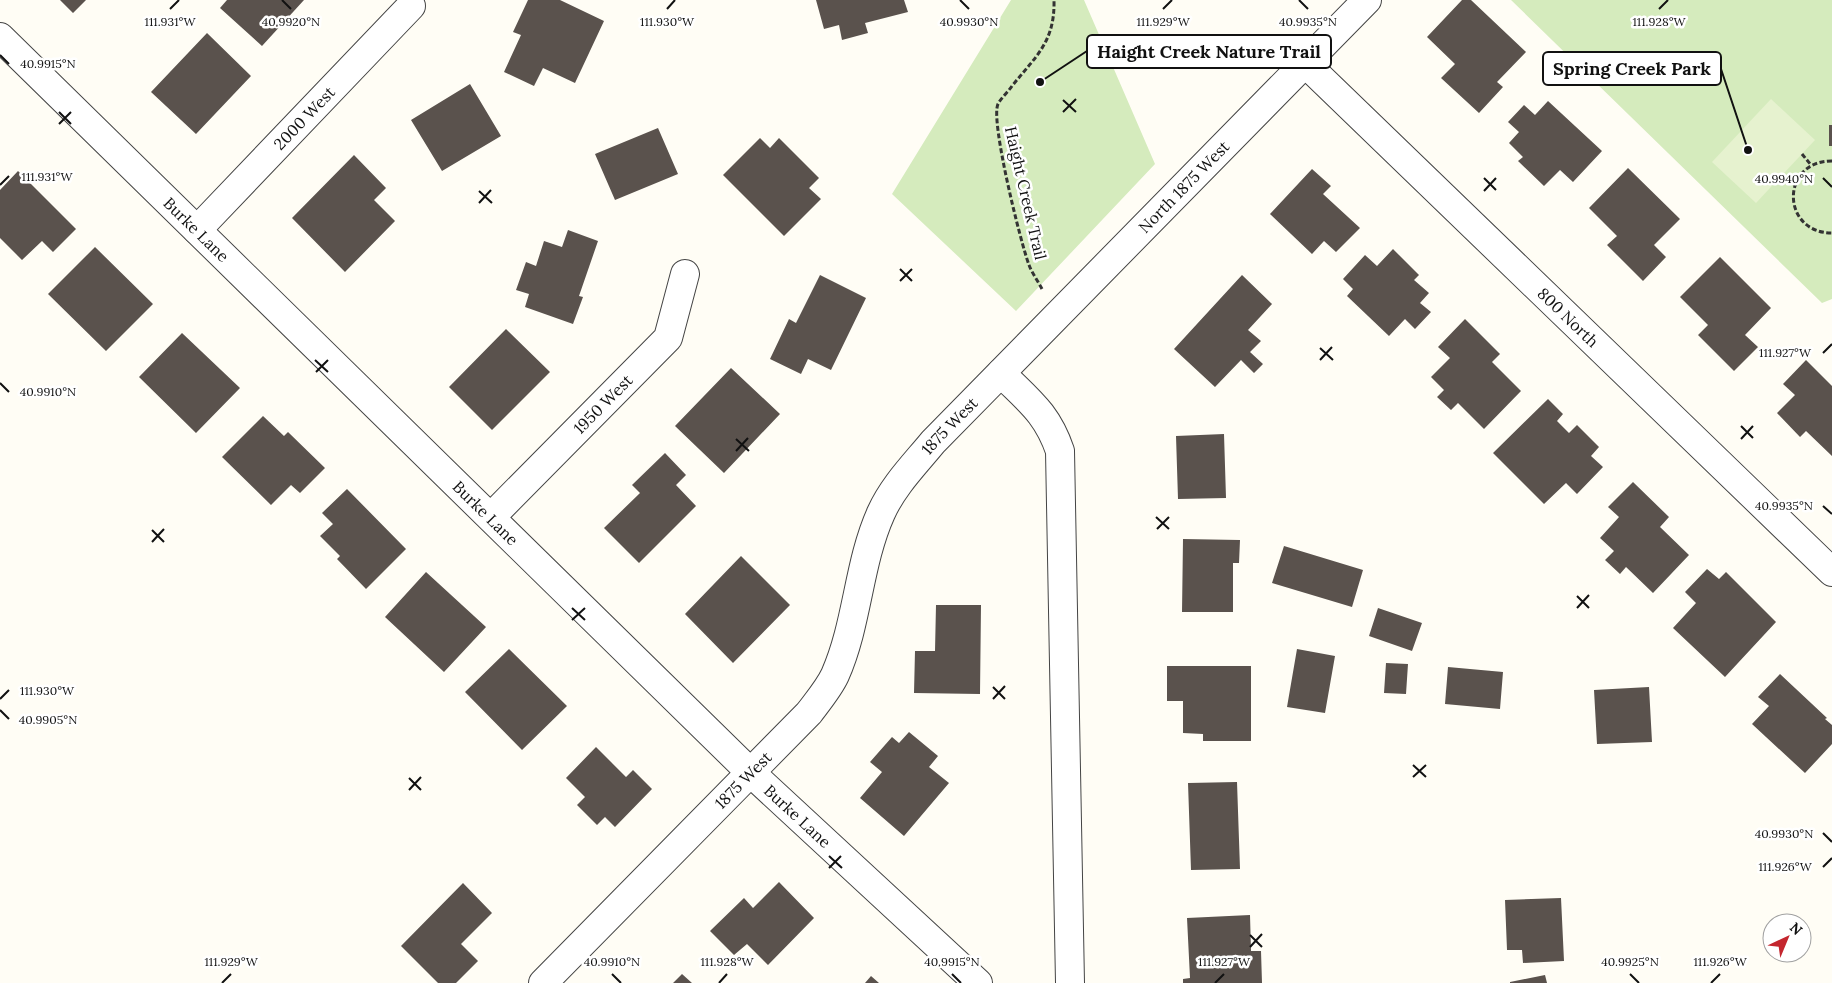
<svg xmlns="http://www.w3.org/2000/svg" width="1832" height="983" font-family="Lora,serif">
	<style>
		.green { fill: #d5ebbd }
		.pitch { fill: #e6f2cf }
		.building { fill: #5a524d }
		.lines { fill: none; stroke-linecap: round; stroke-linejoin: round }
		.minor-casing { stroke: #444; stroke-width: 30 }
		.path { stroke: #333; stroke-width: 3; stroke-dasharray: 5 2.5; stroke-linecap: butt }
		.minor { stroke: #fff; stroke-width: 28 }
		.ticks { fill: none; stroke: #111; stroke-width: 2 }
		.labels { text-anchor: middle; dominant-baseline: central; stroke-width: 5; stroke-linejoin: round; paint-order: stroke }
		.street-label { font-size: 16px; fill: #111; stroke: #fff }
		.ticks-label { font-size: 12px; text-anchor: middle; fill: #111; stroke: #fff; stroke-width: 5; stroke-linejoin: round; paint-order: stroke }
		.leader { fill: none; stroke: #111; stroke-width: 2 }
		.callout-dot { fill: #111; stroke: #fff; stroke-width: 2 }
		.callout { fill: #fff; stroke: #111; stroke-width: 2 }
		.callout-label { font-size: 18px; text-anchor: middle; font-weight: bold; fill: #111 }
	</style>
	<rect width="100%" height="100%" fill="#fffdf5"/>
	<path class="green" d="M1011,0H1084L1155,164L1016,311L892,194Z
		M1511,0H1832V299L1822,303Z"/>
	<path class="pitch" d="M1771,99L1815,140L1756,203L1712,162Z"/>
	<path class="building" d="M60,0H86L73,13Z
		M227,0H304L262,46L220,8Z
		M528,0H560L604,21L575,83L543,68L534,86L504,72L521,35L513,32Z
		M816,0H904L908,12L865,23L868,33L842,40L839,25L824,29Z
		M1462,0H1471L1526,52L1497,82L1503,87L1479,113L1441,78L1455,64L1427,37Z
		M207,33L251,76L196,134L151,92Z
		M470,84L501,136L442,171L411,120Z
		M1548,101L1602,151L1573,182L1560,170L1544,186L1518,161L1523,157L1509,143L1519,132L1508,122L1524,105L1535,115Z
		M1829,125H1832V146H1829Z
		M658,128L678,174L615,200L595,154Z
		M760,138L770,148L779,138L819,178L809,188L821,199L784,236L723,175Z
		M354,155L386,188L374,200L395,221L345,272L292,218Z
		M1628,168L1680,219L1654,245L1666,257L1643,281L1607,245L1617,236L1589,208Z
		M1312,169L1331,186L1323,194L1360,228L1336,252L1324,241L1312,254L1270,214Z
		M18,171L76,229L53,252L42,241L22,260L0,238V190Z
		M568,230L598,241L579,296L583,297L573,324L525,307L529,294L516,290L526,262L536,266L544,241L562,247Z
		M95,247L153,304L106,351L48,294Z
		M1393,249L1419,275L1414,280L1429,293L1420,303L1431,312L1415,329L1405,319L1389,336L1347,296L1353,289L1343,279L1365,255L1377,266Z
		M1720,257L1771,308L1745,335L1758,347L1734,371L1698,335L1708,325L1680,297Z
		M820,275L866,298L831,370L808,359L801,374L770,359L789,319L796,323Z
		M1242,275L1272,304L1248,330L1261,341L1250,352L1263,364L1254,373L1241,360L1215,387L1174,349Z
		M1465,319L1500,354L1492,362L1521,391L1484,429L1458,403L1451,410L1437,397L1444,390L1431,377L1450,358L1438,347Z
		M506,329L550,372L492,430L449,387Z
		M182,333L240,388L196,433L139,377Z
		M1806,360L1832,386V456L1806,431L1800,437L1777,413L1795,395L1783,384Z
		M731,368L780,414L724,473L675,426Z
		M1548,399L1563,414L1557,421L1569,433L1577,425L1599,447L1591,456L1603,467L1577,494L1566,483L1544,504L1493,453Z
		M263,416L284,436L288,432L325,468L300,493L291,485L271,505L222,457Z
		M1224,434L1226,498L1178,499L1176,436Z
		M665,453L686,475L676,485L696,506L639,563L604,528L640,493L632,485Z
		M1633,482L1669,517L1660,527L1689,555L1653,593L1626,567L1620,574L1605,560L1614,551L1600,538L1619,517L1608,507Z
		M347,489L406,549L366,589L337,559L340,556L320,536L333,524L322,513Z
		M1183,539L1240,540L1239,563H1233V612H1182Z
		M1284,546L1363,570L1352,607L1272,583Z
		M741,556L790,605L733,663L685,614Z
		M1707,569L1719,579L1726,572L1776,622L1725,677L1673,628L1696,603L1685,592Z
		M426,572L486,627L444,672L385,617Z
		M936,605H981L980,694L914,693L915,651H935Z
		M1378,608L1422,623L1412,651L1369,636Z
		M509,649L567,706L522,750L465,692Z
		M1297,649L1335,656L1325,713L1287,707Z
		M1386,663L1408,664L1406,694L1384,693Z
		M1167,666H1251V741H1203V734L1183,733V701H1167Z
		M1448,667L1503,672L1500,709L1445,704Z
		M1780,674L1827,718L1825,719L1832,725V744L1805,773L1752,724L1769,706L1758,697Z
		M1649,687L1652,742L1597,744L1594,690Z
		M909,732L938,756L929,767L949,783L904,836L860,798L882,772L870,762L892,737L899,743Z
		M596,747L626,777L633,770L652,789L615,827L605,817L597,825L577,805L585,797L566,778Z
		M1237,782L1240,869L1191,870L1188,783Z
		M779,882L814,918L768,965L747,944L734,955L710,931L744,898L753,908Z
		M463,883L492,913L461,944L478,961L456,983H438L401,946Z
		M1561,898L1564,961L1523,963L1522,950H1507L1505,900Z
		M1250,915L1251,951H1261L1262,983H1183V979L1190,978L1187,918Z
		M682,974L692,983H673Z
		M1545,975L1547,983H1510V982Z
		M871,976L879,983H865Z"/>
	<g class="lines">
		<defs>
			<g id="minor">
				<path id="s1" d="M0,37L750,772L978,983"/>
				<path id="s2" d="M1305,63L1832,572"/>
				<path id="s3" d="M197,230L411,6"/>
				<path d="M1001,373C1029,401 1047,413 1060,451L1070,983"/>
				<path id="s4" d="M491,517L668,338L685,274"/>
				<path id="s5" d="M543,983L809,713C818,701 829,688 835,675C858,623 858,564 881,513C893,486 915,464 933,442L1367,0"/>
			</g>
		</defs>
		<use href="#minor" class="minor-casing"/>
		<path class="path" d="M1802,154L1811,165
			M1832,161C1780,161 1781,233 1832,233
			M1042,289C1038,281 1032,273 1029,265C1021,244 990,120 998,104C1001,98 1008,92 1012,86C1036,56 1055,42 1054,0"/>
		<use href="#minor" class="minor"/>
	</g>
	<path class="ticks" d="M282,0L291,9M960,0L969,9M1299,0L1308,9M170,9L179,0M667,9L675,0M1163,9L1172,0M1659,9L1668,0M0,55L9,64M1063,100L1076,112M59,112L71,124M1063,112L1076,99M59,124L71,112M1484,178L1496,190M1823,178L1832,187M0,185L9,176M479,191L492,203M1484,191L1496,178M479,203L491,190M900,269L912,281M900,281L912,269M1320,348L1333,360M1823,353L1832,344M315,360L328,372M1320,360L1332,347M316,372L328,360M0,383L9,392M1741,426L1753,438M736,439L749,451M1741,439L1753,426M736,451L748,438M1823,506L1832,514M1156,517L1169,529M1157,529L1169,517M152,530L164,542M152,542L164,529M1577,596L1589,608M572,608L585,620M1577,608L1589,595M572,620L585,608M993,687L1005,699M0,699L9,690M993,699L1005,686M0,710L9,719M1413,765L1426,777M1413,777L1426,765M409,778L421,790M409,790L421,777M1823,833L1832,842M829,856L842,868M1823,867L1832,858M829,868L841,856M1250,935L1262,947M1250,947L1262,934M612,974L621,983M952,974L961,983M1630,974L1639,983M222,983L231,974M719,983L727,974M1215,983L1224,974M1711,983L1720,974"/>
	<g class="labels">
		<g class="street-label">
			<text stroke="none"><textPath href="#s3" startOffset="155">2000 West</textPath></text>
			<text stroke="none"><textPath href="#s5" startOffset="1040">North 1875 West</textPath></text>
			<text transform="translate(1026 193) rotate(77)">Haight Creek Trail</text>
			<text stroke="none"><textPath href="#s1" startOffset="275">Burke Lane</textPath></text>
			<text stroke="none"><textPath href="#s2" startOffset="366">800 North</textPath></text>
			<text stroke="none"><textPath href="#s4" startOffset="159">1950 West</textPath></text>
			<text stroke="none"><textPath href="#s5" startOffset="705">1875 West</textPath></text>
			<text stroke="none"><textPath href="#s1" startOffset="680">Burke Lane</textPath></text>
			<text stroke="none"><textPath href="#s5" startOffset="285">1875 West</textPath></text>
			<text stroke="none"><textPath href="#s1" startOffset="1115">Burke Lane</textPath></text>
		</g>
	</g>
	<g class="ticks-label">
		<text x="291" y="26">40.9920°N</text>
		<text x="969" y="26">40.9930°N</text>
		<text x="1308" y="26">40.9935°N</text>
		<text x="170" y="26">111.931°W</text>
		<text x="667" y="26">111.930°W</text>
		<text x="1163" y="26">111.929°W</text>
		<text x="1659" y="26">111.928°W</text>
		<text x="48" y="68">40.9915°N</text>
		<text x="47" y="181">111.931°W</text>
		<text x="1784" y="183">40.9940°N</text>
		<text x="1785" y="357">111.927°W</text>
		<text x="48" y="396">40.9910°N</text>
		<text x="1784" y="510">40.9935°N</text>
		<text x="47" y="695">111.930°W</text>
		<text x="48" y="724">40.9905°N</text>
		<text x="1784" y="838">40.9930°N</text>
		<text x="1785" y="871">111.926°W</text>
		<text x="231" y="966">111.929°W</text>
		<text x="727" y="966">111.928°W</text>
		<text x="1224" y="966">111.927°W</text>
		<text x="1720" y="966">111.926°W</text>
		<text x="612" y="966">40.9910°N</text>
		<text x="952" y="966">40.9915°N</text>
		<text x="1630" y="966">40.9925°N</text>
	</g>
	<path class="leader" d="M1040 82L1087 51M1748 150L1721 69"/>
	<g class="callout-dot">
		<circle cx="1040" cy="82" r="5"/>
		<circle cx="1748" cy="150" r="5"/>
	</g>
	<g class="callout">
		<rect x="1087" y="35" width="244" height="33" rx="5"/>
		<rect x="1543" y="52" width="178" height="33" rx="5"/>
	</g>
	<g class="callout-label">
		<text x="1209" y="58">Haight Creek Nature Trail</text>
		<text x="1632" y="75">Spring Creek Park</text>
	</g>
	<g transform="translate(1787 938) rotate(44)"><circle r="24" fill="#ffffff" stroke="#a0a0a0"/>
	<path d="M0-4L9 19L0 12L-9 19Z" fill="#c4262e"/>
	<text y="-8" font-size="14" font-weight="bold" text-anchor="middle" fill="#111111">N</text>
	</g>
</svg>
